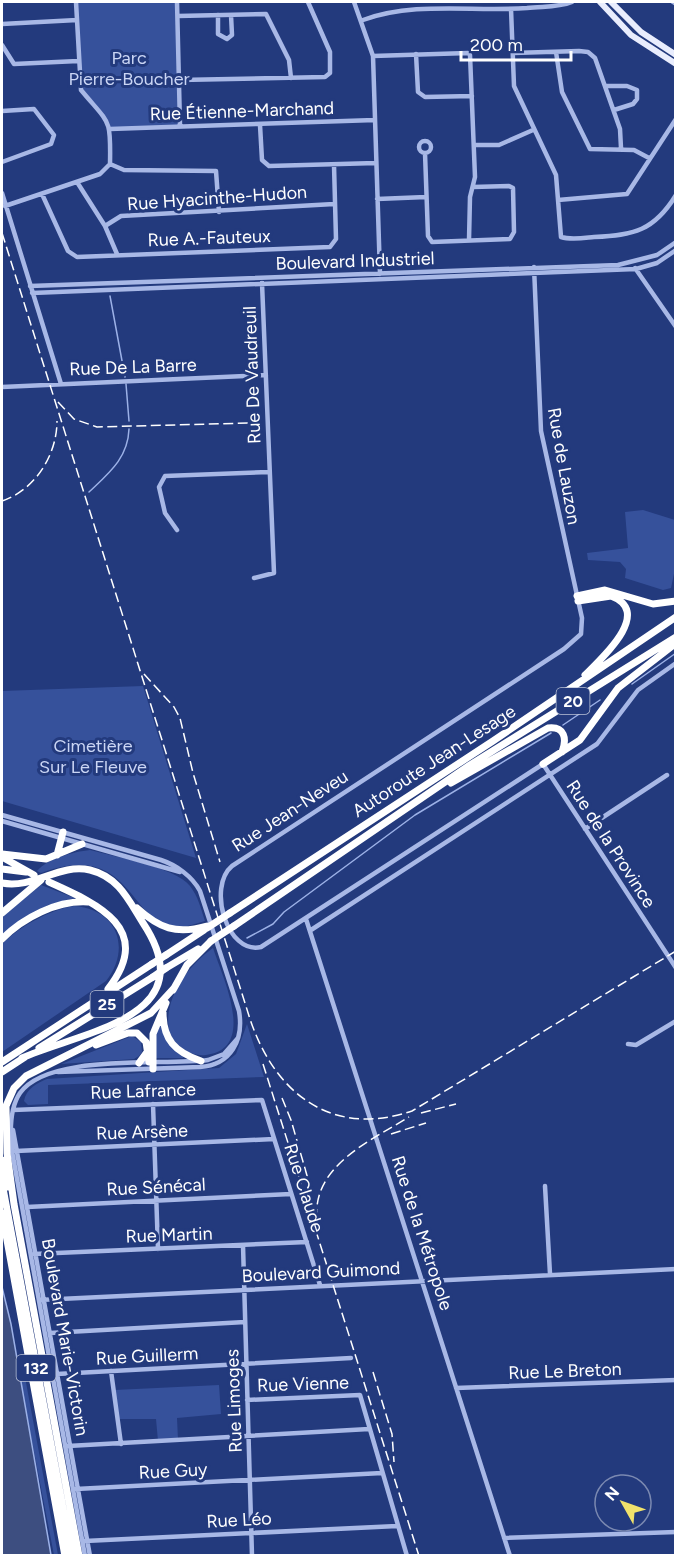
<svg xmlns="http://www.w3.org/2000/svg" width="677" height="1557" font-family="Figtree,sans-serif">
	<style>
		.green { fill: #36519b }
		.water { fill: #3d4e80; stroke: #9cb1e7; stroke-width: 1.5 }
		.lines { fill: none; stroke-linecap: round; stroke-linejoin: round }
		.stream { stroke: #9cb1e7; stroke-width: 1.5 }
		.minor { stroke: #a8b8e6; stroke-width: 4.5 }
		.major { stroke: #e9edfd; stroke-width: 6 }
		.highway { stroke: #fff; stroke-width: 7 }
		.rail { stroke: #fff; stroke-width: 1.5; stroke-dasharray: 10 4.5; stroke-linecap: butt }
		.highway-bridge { stroke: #fff; stroke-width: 7 }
		.labels { text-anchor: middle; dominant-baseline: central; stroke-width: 6; stroke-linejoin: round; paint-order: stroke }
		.shield { fill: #233a7d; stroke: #bdc4d8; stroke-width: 1.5 }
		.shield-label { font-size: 16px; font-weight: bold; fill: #fff }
		.park-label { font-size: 18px; fill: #cbd6f5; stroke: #233a7d }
		.street-label { font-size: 18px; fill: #fff; stroke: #233a7d }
	</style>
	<rect width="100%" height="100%" fill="#233a7d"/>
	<path class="green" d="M76,2H177L180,125L110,129L81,90Z
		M643,510L675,520V569L671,588L663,590L625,578L626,569L620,562L588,560L587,553L628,548L625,512Z
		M143,686L196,858L2,801V691Z
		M90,850C115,857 175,867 190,886C198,896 201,909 205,921C197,923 189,926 182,927C127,930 136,838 41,873L37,871C48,858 73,852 90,850Z
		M41,885L75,898L48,905L2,934V917Z
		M74,906C117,909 132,948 106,981L2,1052V944C19,927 49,910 74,906Z
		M213,948C222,976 258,1049 206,1055C191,1057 179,1047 171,1037C159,1004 187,966 213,948Z
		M160,1022L168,1044L184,1058H155L154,1038Z
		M247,1024L264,1077L48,1085V1104L28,1105L24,1101C26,1089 37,1083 47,1079L219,1068L236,1054Z
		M132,1036L141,1042L142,1052L139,1056L134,1059L61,1064Z
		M22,1361L58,1555H54L19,1374L21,1372Z
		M219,1385L221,1414L177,1418L178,1440L158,1441L156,1419H119L115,1390Z"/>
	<path class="water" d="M2,1287L11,1324L51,1555H2Z"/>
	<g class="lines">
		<path class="stream" d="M110,296L125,377
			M126,384L129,421
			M89,492C109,473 128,458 129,429
			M632,684L676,653
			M563,725L600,700
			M247,938L273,924L284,912L415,815L551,733"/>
		<path class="minor" d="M177,2L180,125
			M354,2L373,56L380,274
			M673,2L676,4
			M511,9L514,86L556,175L561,237C571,240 583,238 594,237C634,235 654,231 676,195
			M218,15V34L227,39L232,35L231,15
			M178,16L266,14L289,60L291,78
			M363,20C415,1 472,12 527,8C543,6 557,8 572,2
			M2,24L77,20
			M2,45L14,64L78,61
			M556,52L562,92L590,149L634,150L649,158
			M513,53L579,51L588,52L595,58L620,129L621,148
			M416,54L418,92L425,97L472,96
			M373,56L468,53L470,55L475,177L470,197L469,240
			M180,80L325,77L330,73V52L308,2
			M606,86H627L637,90V99L633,104L614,110
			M2,111L34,109L54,135L51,144L2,162
			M260,125L262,160L269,166L376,163
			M110,129L375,120
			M419 147a6 6 0 1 1 12 0a6 6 0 1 1-12 0Z
			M474,145H499L533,130
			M425,153L428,236L432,242L510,239L514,232L513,188L509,186L473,187
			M110,164L124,170L216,171L219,212
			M77,182L105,226L117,254
			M2,193L61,384
			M42,194L68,251L77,257L330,247L336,239L334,165
			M377,199L426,197
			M558,200L627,194L676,119
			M5,206L100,174L110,164C111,117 110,125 81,90L76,2
			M105,226L121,216L334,204
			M534,267L541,431L582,618L581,634L564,649L232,866C207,887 227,955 261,947L543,764L676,968
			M635,268L676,327
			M30,286L618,265L657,255L676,242
			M32,293L636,269L657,263L676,250
			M2,387L266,375
			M177,530L165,513L159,487L165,476L269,472
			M254,578L274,573L262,283
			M2,815L161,860C176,865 192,876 200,891L239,1011C244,1040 231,1065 200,1067L58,1072
			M2,821L180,872
			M585,829L667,775
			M306,919L510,1556
			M311,930L597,744L638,690L676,663
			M628,1044L636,1045L676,1021
			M153,1104L158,1249
			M13,1110L262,1100L320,1285
			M13,1130L90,1556
			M16,1151L274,1139
			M545,1186L550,1274
			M27,1207L291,1194
			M243,1245L252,1556
			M34,1254L307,1242
			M39,1300L676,1269
			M50,1333L245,1322
			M111,1371L121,1444
			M57,1374L351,1358
			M456,1388L676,1380
			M247,1400L360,1395L407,1556
			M68,1446L369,1429
			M76,1489L382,1473
			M504,1538L676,1532
			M85,1541L397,1526
			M85,1556L12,1151C10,1133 9,1109 20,1093C49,1053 161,1066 208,1060L224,1054L238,1038"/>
		<path class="major" d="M600,2L631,35L676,64
			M611,2L641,32L676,55"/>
		<path class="highway" d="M577,596L605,590L653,604L676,601
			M578,601L611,596C654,612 601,659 585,675
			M543,764L580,740L618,688L676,643
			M451,783L548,728C565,726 567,739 562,752
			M2,854L46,859L82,844
			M57,855L63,832
			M2,857L34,875
			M2,869L26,872
			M49,882C98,904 155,929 108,989
			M2,883C34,889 59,863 90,870C119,877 129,901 143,923C206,1018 82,1031 22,1058
			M137,908C159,928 176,935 207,926
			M2,913L41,880
			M230,913L493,741L676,617
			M234,926L470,765L676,637
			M2,939C23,918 57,900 88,902
			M166,955L204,930
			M166,968L198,949
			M173,990L187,965L211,941
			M163,1012C163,1040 175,1052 201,1061
			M96,1045L128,1033H137L146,1042L149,1062
			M39,1048L153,977
			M2,1062L152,964
			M139,1063L147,1052
			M153,1069V1034L166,1003
			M2,1072L25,1057
			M2,1160L7,1187
			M2,1183L72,1556
			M2,1213L65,1556
			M79,1556L14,1204L7,1153L6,1106L14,1088L26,1076L151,1013L174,988"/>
		<path class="rail" d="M2,233L250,1019C275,1094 332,1138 412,1111L676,951
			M58,402L74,419L97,427L251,423
			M2,501C35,490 57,455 57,421
			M144,674L174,707L180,718L193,773L220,862
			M263,1064L419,1556
			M282,1098L291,1120L310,1186
			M421,1113L456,1104
			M391,1134L426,1123
			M317,1219C312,1166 370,1141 409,1117
			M373,1372L392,1434L394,1462"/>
		<path class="highway-bridge" d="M207,928L230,913
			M211,941L234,926
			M152,964L166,955
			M153,977L166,968"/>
	</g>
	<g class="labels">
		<g class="shield">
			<rect x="556.5" y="688" width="33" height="26" rx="4.5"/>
			<rect x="90.5" y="991" width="33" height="26" rx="4.5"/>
			<rect x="16.5" y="1355" width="39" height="26" rx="4.5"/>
		</g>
		<g class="shield-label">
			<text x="573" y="701">20</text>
			<text x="107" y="1004">25</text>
			<text x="36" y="1368">132</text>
		</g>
		<g class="park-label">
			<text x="129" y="58">Parc<tspan x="129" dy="21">Pierre-Boucher</tspan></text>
			<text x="93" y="746">Cimetière<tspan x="93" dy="21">Sur Le Fleuve</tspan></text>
		</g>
		<g class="street-label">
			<text transform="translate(242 111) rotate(-2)">Rue Étienne-Marchand</text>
			<text transform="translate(217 198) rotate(-4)">Rue Hyacinthe-Hudon</text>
			<text transform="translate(209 238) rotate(-2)">Rue A.-Fauteux</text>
			<text transform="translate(355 261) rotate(-2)">Boulevard Industriel</text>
			<text transform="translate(133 367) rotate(-2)">Rue De La Barre</text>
			<text transform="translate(252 375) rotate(-92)">Rue De Vaudreuil</text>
			<text transform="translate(564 466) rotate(80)">Rue de Lauzon</text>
			<text transform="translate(434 761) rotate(-33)">Autoroute Jean-Lesage</text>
			<text transform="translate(290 811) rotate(-33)">Rue Jean-Neveu</text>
			<text transform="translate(611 844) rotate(57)">Rue de la Province</text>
			<text transform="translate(143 1091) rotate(-2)">Rue Lafrance</text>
			<text transform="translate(142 1132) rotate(-2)">Rue Arsène</text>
			<text transform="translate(156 1187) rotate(-3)">Rue Sénécal</text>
			<text transform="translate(304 1188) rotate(72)">Rue Claude</text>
			<text transform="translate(422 1233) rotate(72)">Rue de la Métropole</text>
			<text transform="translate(169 1235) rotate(-2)">Rue Martin</text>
			<text transform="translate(321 1272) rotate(-3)">Boulevard Guimond</text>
			<text transform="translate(65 1337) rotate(80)">Boulevard Marie-Victorin</text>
			<text transform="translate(147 1356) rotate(-3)">Rue Guillerm</text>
			<text transform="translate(565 1371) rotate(-2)">Rue Le Breton</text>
			<text transform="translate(303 1384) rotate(-2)">Rue Vienne</text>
			<text transform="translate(234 1401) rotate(-92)">Rue Limoges</text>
			<text transform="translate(173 1471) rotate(-3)">Rue Guy</text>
			<text transform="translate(239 1520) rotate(-3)">Rue Léo</text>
		</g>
	</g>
	<rect width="677" height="1557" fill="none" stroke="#ffffff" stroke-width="6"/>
	<g transform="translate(623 1503) rotate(310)"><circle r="28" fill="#233a7d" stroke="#7b89b1" stroke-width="1.5"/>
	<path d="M0-4.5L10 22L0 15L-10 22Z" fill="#f1e26b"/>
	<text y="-9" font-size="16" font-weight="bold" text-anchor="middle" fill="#ffffff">N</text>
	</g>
	<path d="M461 51v9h110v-9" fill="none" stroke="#ffffff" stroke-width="3"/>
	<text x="470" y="51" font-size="18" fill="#ffffff" stroke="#233a7d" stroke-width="4.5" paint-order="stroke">200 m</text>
</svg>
